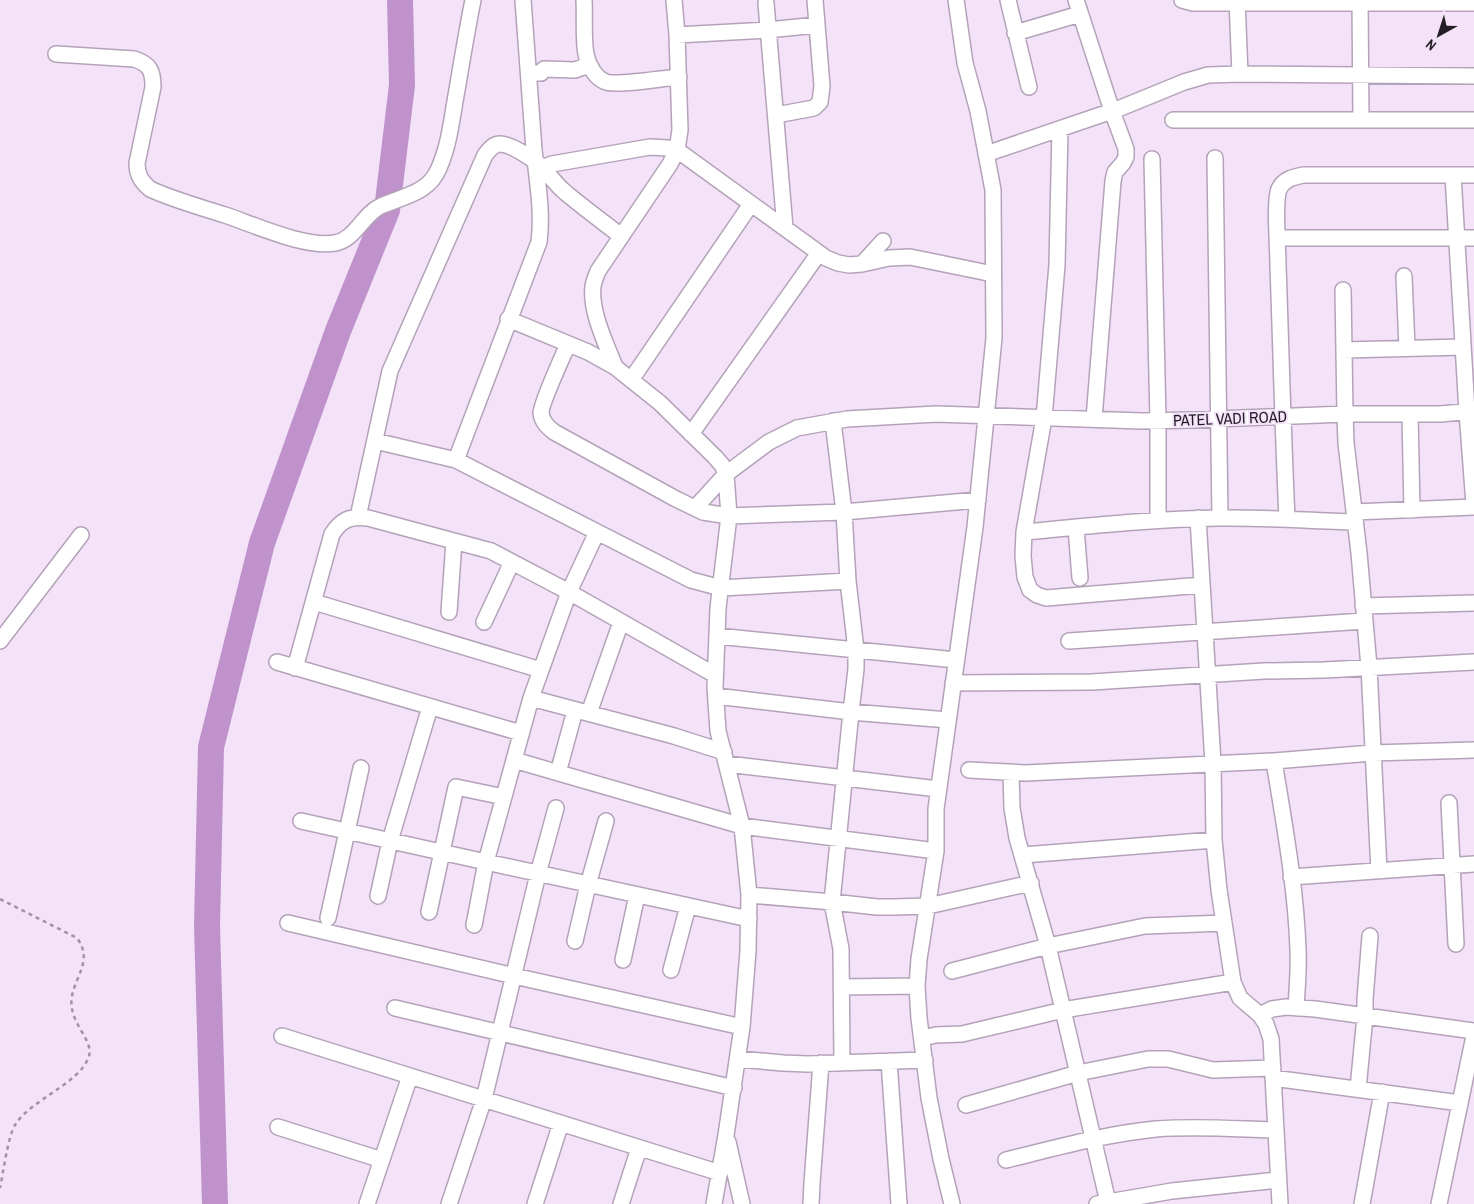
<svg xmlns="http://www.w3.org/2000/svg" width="1474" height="1204" font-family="'Archivo Narrow',sans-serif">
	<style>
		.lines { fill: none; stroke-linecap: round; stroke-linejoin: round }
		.river { stroke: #bf92cb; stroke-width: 26 }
		.minor-casing { stroke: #b4a3b8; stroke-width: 18 }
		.path { stroke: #a093a4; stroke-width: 2.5; stroke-dasharray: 4 4; stroke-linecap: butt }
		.minor { stroke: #fff; stroke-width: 15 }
		.labels { text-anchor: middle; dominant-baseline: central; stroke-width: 4; stroke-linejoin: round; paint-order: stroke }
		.street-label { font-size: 16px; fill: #231d25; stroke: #f3e2f8 }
	</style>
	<rect width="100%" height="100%" fill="#f3e2f8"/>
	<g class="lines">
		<path class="river" d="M215,1204L207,926L211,747L262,543L338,331L387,210L402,85L400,0"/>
		<defs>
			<path id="minor" d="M584,0C585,16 583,40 586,54C588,65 595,78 606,82C618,86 663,78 679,77
				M1008,0L1029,87
				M1076,0L1112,111L1126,149V157L1123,163L1115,172L1113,181L1094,419
				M1182,0L1193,3H1474
				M1237,0L1240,74
				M1360,0L1361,120
				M766,3L785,228
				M1015,33L1080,14
				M677,35L768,30L817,25
				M56,54L134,59C150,64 153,71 153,87L137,163C137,175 141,181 150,189C174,200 200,207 225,215C255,225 304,248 335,243C355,240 363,214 381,206C404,196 429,193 439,168C450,143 452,116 457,90C462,60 467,30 473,0
				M529,73H541L544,69L575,70L583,67H591
				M776,115L814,108L820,102L822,86L815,0
				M1173,120H1474
				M1060,129L1057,265L1044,418L1024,532L1023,556L1025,577L1030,590L1037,595L1046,598L1202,585
				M986,154L1118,109L1184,82L1208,75L1240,74L1474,76
				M1215,158L1220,518
				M1152,159L1158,420V520
				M542,168L552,164L650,147L668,148L677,150L826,258L838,263L849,265L862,264L889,258L910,257L993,274
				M1453,175L1467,412L1474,504
				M1278,238H1474
				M862,264L883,241
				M1404,276L1407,348
				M1343,290L1345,414L1346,443L1359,553L1369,667L1379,871
				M508,319L588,352L615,367L660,403L715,457L722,465L726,474L729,516L718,608L715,687L718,731L742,826L749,895L748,951L742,1027L726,1135L714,1204
				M568,344C563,356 541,403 541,413C542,422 548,427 554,432L676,499L703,512L729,516L844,512L978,500
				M1344,350L1463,347
				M615,367C606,343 590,312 593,286C594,281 596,276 598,271L670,164L677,150L680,130L677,35L674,0
				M631,380L751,204
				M1410,414L1412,510
				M833,421L844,512L848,581L856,650V669L851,712L832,902L841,949L842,1063
				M691,434L819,253
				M375,441L456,460L691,580L721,588L848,581
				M456,460L539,242C543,211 537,181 534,150C530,100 527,50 523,0
				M695,508L726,474L769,442L797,428L847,419L936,414L1142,421L1191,420L1345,414H1440L1474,411
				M1354,512L1474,507
				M358,517L390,371L485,155C489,150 493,144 500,144C511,144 535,160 543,168C551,177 557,186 566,193C584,208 603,222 621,236
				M1198,518L1213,763L1214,840L1219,890L1233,982L1240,998L1260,1015L1266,1024L1271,1039L1280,1204
				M1287,519C1283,434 1281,350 1278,265C1278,249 1274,201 1279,189C1284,179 1293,177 1304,175H1474
				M1076,528L1080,578
				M1024,532C1089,526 1153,519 1218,518C1264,517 1310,521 1355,522
				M314,602L541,670
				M1363,606L1474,603
				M449,612L454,541
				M484,622L512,562
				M717,636L956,660
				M0,641L81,535
				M1069,641L1364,621
				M277,662L521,733
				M295,668L332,534C342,519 350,516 368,518L491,551L569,592L715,675
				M953,683L1092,682L1264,671L1324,670L1474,662
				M716,696L851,712L948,720
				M531,698L674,736L724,752
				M589,713L621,622
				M514,760L742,826L936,851
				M1274,761C1284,823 1296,887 1298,950C1299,969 1297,989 1296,1008
				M727,764L938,789
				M969,770L1025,773L1274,761L1372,753L1474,750
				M1011,772L1012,808L1017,838L1048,946L1108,1202
				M558,773L574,714L577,710
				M1449,803L1456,944
				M301,821L486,862L749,919
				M1023,855L1214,840
				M1291,877L1474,864
				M749,895L832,902L877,907H894L928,906L1031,883
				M378,896L390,841L430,707
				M429,912L456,787L504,797
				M328,918L361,768
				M288,923L514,976L742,1027
				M474,925L486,862L531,698L569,592L597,532
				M575,941L588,885L606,821
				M623,960L637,895
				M671,970L688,906
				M952,971L1048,946L1145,926L1224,923
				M841,987L917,986
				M395,1008L734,1088
				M1260,1015L1272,1009L1286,1007L1315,1009L1474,1031
				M282,1036L720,1173
				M922,1038L936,1035L962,1034L1063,1010L1233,982
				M738,1059L783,1063L807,1064L925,1060
				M889,1061L899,1204
				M1273,1078L1460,1103
				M1358,1089L1365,1016V999L1370,936
				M966,1105L1078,1073L1148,1059H1168L1213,1070L1273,1068
				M278,1127L382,1160
				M728,1142L742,1204
				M1006,1160C1055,1148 1105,1134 1156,1129C1196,1126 1236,1129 1275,1130
				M367,1204L410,1076
				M449,1204L484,1099L538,874L556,808
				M535,1204L561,1123
				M621,1204L639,1148
				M811,1204L812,1183L821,1063
				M952,1204L941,1159L929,1098L919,1018L917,986L919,959L936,851V809L975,527L994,338L993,190L978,111L965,63L956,0
				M1097,1204L1172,1191L1278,1180
				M1362,1204L1382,1092
				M1439,1204L1474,1036"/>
		</defs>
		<use href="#minor" class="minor-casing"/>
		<path class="path" d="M0,899L77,938C93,960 76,975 72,996C67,1022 94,1039 89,1056C80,1084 31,1099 15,1125C8,1136 3,1174 0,1188"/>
		<use href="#minor" class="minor"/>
	</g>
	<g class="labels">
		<g class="street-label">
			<text transform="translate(1230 418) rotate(-2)">PATEL VADI ROAD</text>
		</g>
	</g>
	<g transform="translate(1439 35) rotate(219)" stroke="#f3e2f8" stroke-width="4" paint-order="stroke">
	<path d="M0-4L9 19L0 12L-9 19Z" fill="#231d25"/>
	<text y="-8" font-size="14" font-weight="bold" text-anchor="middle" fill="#231d25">N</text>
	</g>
</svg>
